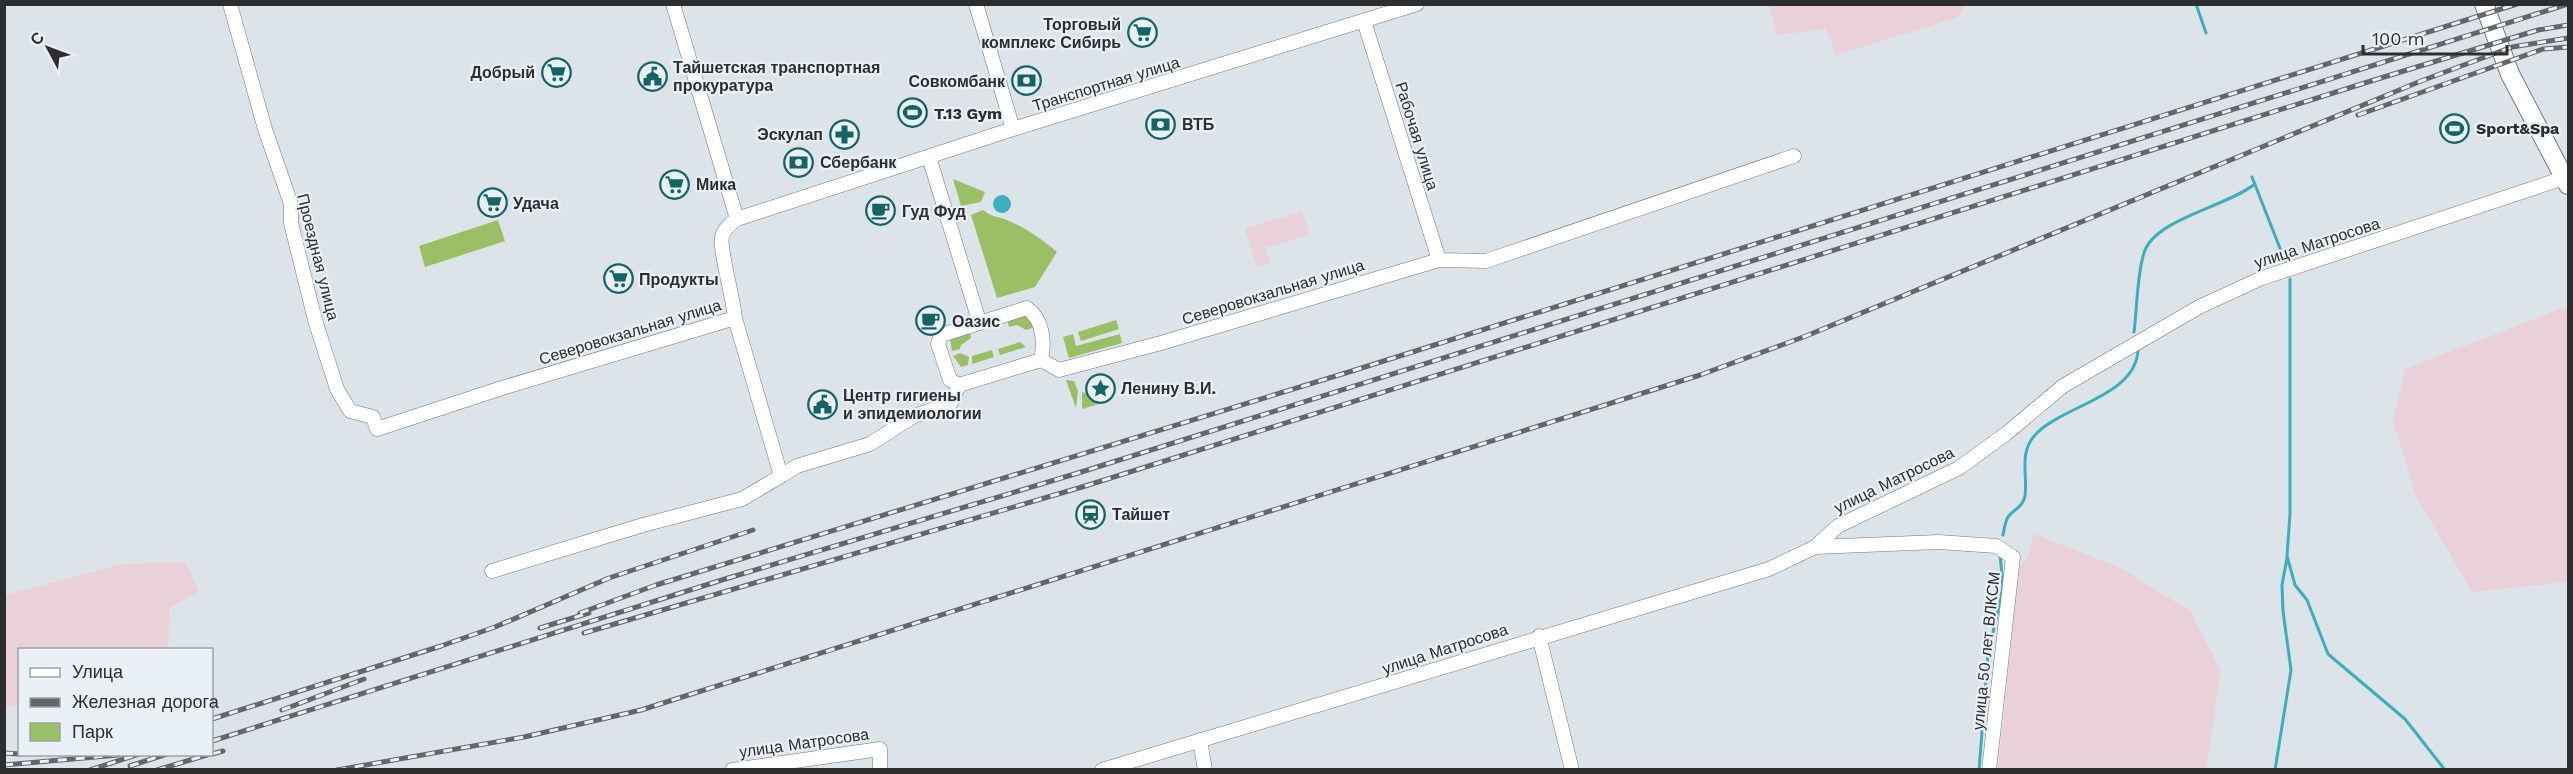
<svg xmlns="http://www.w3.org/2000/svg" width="2573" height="774" font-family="'Work Sans',sans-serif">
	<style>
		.industrial { fill: #ead1d9 }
		.green { fill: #9bbf65 }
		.water { fill: #3bafbe }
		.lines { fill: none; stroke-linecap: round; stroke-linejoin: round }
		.stream { stroke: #3bafbe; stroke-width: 3 }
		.minor-casing { stroke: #71777b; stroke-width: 15 }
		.major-casing { stroke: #71777b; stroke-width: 20 }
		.minor { stroke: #fff; stroke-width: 14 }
		.major { stroke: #fff; stroke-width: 18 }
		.rail-casing { stroke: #63676a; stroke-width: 5 }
		.rail { stroke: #eaf1f6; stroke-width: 3; stroke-dasharray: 9; stroke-linecap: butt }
		.labels { text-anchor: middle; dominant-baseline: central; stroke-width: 4.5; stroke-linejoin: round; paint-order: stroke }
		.poi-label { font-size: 16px; font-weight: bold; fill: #2c2e30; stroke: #eaf1f6; text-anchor: start }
		.street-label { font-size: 16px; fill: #2c2e30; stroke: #eaf1f6 }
	</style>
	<rect width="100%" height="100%" fill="#dde4e9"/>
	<path class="industrial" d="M1769,5V4L1964,5L1959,17L1836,55L1826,29L1777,35Z
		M1302,211L1310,234L1266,248L1270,263L1257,267L1245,229Z
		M2568,306V582L2472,592L2416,496L2393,420L2405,369Z
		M2034,534L2119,567L2190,611L2221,671L2206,769H1998L2019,568L2027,558Z
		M186,562L199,592L170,607L168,649L20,650L19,705L5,707V595L122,564Z"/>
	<path class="green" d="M953,179L985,192L981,202L961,206Z
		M983,210C993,218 999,216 1009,221C1027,229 1042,239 1057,252L1035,287L997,298L971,215Z
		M498,220L505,241L425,267L419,246Z
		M1024,315L1032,318L1035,327L1026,330L1017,325L1009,327L1007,320Z
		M1116,320L1119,329L1081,341L1078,332Z
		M970,331L971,338L961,345L960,349L952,351L950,338Z
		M1073,334L1076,346L1120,334L1122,343L1069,358L1063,337Z
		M1020,342L1026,347L1000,355L998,349Z
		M992,350L994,357L972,364V356Z
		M960,353L969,357L968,365L961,367L953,356Z
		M1066,380L1074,381L1078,391L1076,408Z
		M1082,392L1097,397L1099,404L1082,409Z"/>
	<path class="water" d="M993 204a9 9 0 1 1 18 0a9 9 0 1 1-18 0Z"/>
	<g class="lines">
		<path class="stream" d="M2196,4L2206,33
			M2252,177L2285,261
			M2290,279V514L2287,556L2295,585L2307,600L2328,654L2405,719L2445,770
			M2134,332C2137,309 2137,274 2144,253C2154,219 2226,207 2255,184
			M2003,535C2004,530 2005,522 2008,517C2014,509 2023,507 2025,496C2028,475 2018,452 2036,434C2064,405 2136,396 2138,350
			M1979,770L1988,655L2003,587L2000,554
			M2275,770L2291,670L2283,611L2282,585L2287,558"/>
		<defs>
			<path id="minor" d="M230,4L265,129L291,204V223L315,320L337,389L350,411L373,417L377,429L502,388L735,318L781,476L797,466L870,444L914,416L951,403L959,385L1041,360L1059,370L1161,343L1439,260L1486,261L1794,156
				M673,4L737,219
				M976,4L1013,129
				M1364,21L1439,260
				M929,157L979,321
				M735,318C734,302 719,247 722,237C724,229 730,224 737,219L1013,129L1417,4
				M959,385L950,380L938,344L941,335L1027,308C1043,320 1045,341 1041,360
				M1815,547L1939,542L1996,546L2013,557L1989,770
				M492,571L643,525L742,499L781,476
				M1539,636L1572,770
				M1200,740L1205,770
				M732,770L880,749V770
				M1102,770L1769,569L1815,547L1838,526L1959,468L2007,433L2063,386L2199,307L2262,278L2564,178"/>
			<path id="major" d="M2484,4L2510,74L2568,185"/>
		</defs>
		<use href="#minor" class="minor-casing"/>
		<use href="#major" class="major-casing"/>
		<use href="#minor" class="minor"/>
		<use href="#major" class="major"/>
		<defs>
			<path id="rail" d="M2358,115L2543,49L2568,47
				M580,613L656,585L1352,371L2517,4
				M540,628L589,613
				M584,633L1082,487L2371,81L2538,30L2568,25
				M282,710L364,679
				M212,719L441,646L495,627L609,578L753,530
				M212,741L725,579L1078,473L2568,4
				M4,753L20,754
				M212,754L223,751
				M4,765L118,755
				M130,766L167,754
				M90,770L139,754
				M157,770L210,754
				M337,770L524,737L641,710L1700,375L1806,336L2421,81L2512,47L2568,38"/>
		</defs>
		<use href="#rail" class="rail-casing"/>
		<use href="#rail" class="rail"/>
	</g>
	<defs>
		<symbol id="supermarket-ring" viewBox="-11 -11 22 22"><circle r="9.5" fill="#eaf1f6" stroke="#146466" stroke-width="1.5"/><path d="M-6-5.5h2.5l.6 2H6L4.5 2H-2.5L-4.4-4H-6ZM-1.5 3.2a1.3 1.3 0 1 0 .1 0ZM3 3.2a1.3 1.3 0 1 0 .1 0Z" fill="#146466"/></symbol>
		<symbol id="civic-ring" viewBox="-11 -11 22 22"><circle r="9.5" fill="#eaf1f6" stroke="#146466" stroke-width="1.5"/><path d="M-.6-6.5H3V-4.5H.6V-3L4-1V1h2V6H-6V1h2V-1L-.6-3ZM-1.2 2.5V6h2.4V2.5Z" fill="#146466"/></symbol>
		<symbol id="bank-ring" viewBox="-11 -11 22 22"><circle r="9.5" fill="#eaf1f6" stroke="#146466" stroke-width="1.5"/><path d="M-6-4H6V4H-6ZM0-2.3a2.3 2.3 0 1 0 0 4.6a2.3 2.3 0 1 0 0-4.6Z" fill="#146466"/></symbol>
		<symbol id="stadium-ring" viewBox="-11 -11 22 22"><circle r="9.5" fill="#eaf1f6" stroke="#146466" stroke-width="1.5"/><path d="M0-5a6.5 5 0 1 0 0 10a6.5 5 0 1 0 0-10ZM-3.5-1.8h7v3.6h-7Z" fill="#146466"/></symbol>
		<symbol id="pharmacy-ring" viewBox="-11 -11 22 22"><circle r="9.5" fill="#eaf1f6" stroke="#146466" stroke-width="1.5"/><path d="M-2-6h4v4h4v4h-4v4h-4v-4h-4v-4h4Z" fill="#146466"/></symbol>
		<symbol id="cafe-ring" viewBox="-11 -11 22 22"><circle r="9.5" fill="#eaf1f6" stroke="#146466" stroke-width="1.5"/><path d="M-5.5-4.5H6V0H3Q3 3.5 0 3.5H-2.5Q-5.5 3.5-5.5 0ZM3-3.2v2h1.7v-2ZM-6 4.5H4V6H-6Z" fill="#146466"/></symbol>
		<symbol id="sight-ring" viewBox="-11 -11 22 22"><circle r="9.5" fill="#eaf1f6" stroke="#146466" stroke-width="1.5"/><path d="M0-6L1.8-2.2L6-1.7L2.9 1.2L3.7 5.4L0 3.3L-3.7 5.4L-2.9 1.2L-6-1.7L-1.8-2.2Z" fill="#146466"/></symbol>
		<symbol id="station-ring" viewBox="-11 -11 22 22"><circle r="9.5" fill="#eaf1f6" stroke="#146466" stroke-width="1.5"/><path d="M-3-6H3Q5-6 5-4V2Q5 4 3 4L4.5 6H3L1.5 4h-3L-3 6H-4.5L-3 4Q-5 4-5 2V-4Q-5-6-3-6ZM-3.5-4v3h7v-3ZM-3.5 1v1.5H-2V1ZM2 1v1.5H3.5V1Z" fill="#146466"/></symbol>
	</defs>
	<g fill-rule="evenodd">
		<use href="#supermarket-ring" x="1126" y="16" width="33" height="33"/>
		<use href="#supermarket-ring" x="540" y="56" width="33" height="33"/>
		<use href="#civic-ring" x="636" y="60" width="33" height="33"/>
		<use href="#bank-ring" x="1010" y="64" width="33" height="33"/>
		<use href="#stadium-ring" x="896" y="96" width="33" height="33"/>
		<use href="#bank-ring" x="1144" y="108" width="33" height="33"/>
		<use href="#stadium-ring" x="2438" y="112" width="33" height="33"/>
		<use href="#pharmacy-ring" x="828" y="118" width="33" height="33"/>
		<use href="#bank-ring" x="782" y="146" width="33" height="33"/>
		<use href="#supermarket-ring" x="658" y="168" width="33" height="33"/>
		<use href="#supermarket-ring" x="476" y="186" width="33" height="33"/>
		<use href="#cafe-ring" x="864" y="194" width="33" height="33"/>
		<use href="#supermarket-ring" x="602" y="262" width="33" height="33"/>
		<use href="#cafe-ring" x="914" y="304" width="33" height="33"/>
		<use href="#sight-ring" x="1084" y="372" width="33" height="33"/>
		<use href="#civic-ring" x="806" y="388" width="33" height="33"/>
		<use href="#station-ring" x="1074" y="498" width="33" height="33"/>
	</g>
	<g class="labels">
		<g class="poi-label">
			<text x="1121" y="24" text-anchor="end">Торговый<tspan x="1121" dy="18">комплекс Сибирь</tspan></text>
			<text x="673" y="67">Тайшетская транспортная<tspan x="673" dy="18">прокуратура</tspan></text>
			<text x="535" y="72" text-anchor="end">Добрый</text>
			<text x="1005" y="81" text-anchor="end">Совкомбанк</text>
			<text x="934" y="113">T.13 Gym</text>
			<text x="1182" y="124">ВТБ</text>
			<text x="2476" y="128">Sport&amp;Spa</text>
			<text x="823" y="134" text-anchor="end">Эскулап</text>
			<text x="820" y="162">Сбербанк</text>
			<text x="696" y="184">Мика</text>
			<text x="513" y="203">Удача</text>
			<text x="902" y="211">Гуд Фуд</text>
			<text x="639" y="279">Продукты</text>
			<text x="952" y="321">Оазис</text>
			<text x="1121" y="388">Ленину В.И.</text>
			<text x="843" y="395">Центр гигиены<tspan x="843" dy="18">и эпидемиологии</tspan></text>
			<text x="1112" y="514">Тайшет</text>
		</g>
		<g class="street-label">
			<text transform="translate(1106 84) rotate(-17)">Транспортная улица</text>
			<text transform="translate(1417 136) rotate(73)">Рабочая улица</text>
			<text transform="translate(2317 243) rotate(-18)">улица Матросова</text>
			<text transform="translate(318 257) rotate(76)">Проездная улица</text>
			<text transform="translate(1273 292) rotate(-17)">Северовокзальная улица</text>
			<text transform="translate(630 332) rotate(-17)">Северовокзальная улица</text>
			<text transform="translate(1894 480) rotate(-26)">улица Матросова</text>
			<text transform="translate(1445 649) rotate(-18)">улица Матросова</text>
			<text transform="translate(1986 651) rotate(-84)">улица 50 лет ВЛКСМ</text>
			<text transform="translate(804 743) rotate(-8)">улица Матросова</text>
		</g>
	</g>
	<rect width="2573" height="774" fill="none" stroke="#2c2e30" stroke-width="12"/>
	<rect x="18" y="648" width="195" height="108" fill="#eaf1f6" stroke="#9ea3a7" stroke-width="1.5"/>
	<rect x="30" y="668" width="30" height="9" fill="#ffffff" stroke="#9ea3a7" stroke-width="1.5"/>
	<text x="72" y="678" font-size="18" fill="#2c2e30">Улица</text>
	<rect x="30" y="698" width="30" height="9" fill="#63676a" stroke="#9ea3a7" stroke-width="1.5"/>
	<text x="72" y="708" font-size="18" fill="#2c2e30">Железная дорога</text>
	<rect x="30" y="723" width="30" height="18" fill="#9bbf65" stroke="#9ea3a7" stroke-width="1.5"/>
	<text x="72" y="738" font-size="18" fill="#2c2e30">Парк</text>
	<g transform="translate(48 48) rotate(311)" stroke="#eaf1f6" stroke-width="4.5" paint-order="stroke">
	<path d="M0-4.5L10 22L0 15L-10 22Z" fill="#2c2e30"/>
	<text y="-9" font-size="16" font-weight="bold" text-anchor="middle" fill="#2c2e30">С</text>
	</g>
	<path d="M2363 45v9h144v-9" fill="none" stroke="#2c2e30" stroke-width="3"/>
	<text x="2372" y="45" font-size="18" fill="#2c2e30" stroke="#eaf1f6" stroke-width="4.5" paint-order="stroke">100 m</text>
</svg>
